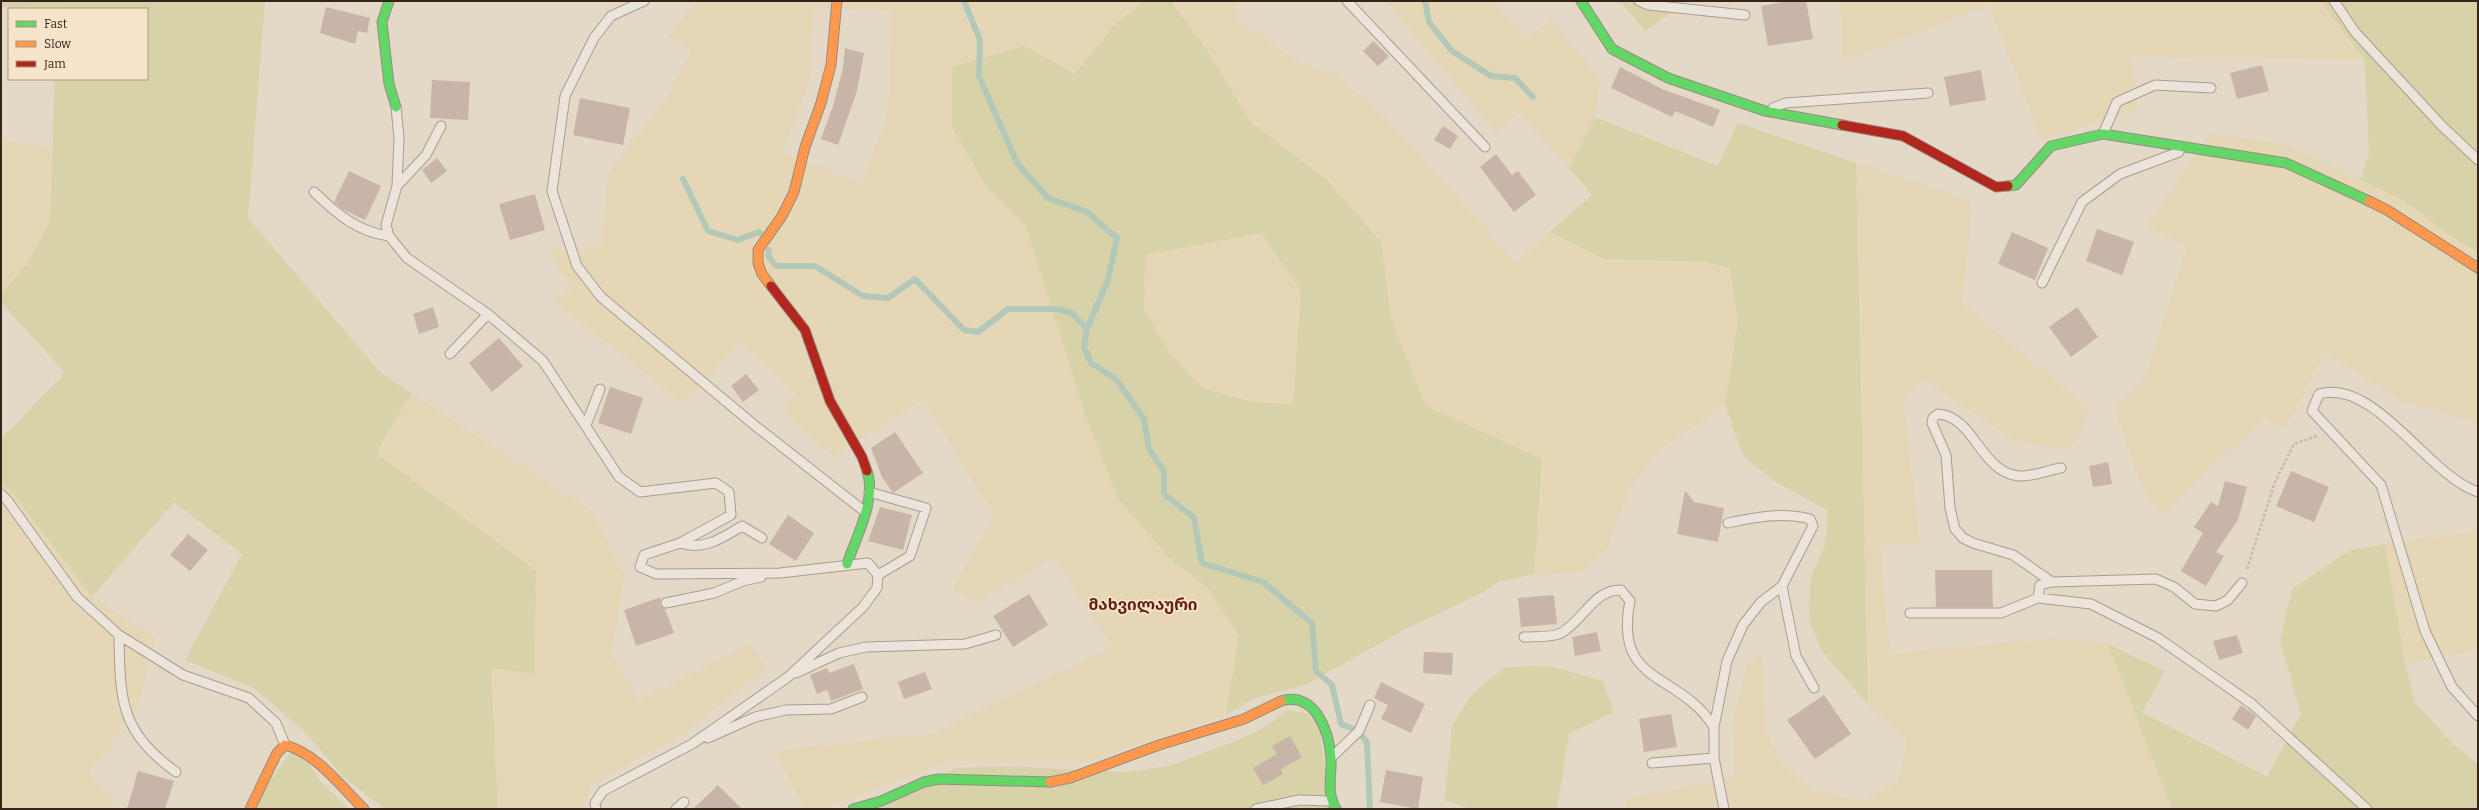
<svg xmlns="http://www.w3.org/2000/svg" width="2479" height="810" font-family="Bitter,'Noto Sans Georgian',serif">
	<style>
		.farmland { fill: #e5d6b6; fill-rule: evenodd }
		.green { fill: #d8d2a8; fill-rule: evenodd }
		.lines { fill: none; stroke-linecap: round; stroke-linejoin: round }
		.stream { stroke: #b4c8b9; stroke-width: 6 }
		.building { fill: #c8b5a8 }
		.lane-casing { stroke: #a89d91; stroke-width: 11 }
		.fast-casing { stroke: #988d81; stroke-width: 11 }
		.slow-casing { stroke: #988d81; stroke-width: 11 }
		.jam-casing { stroke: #988d81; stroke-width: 11 }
		.path { stroke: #c3bab1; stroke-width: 2.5; stroke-dasharray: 3 2; stroke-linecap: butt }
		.lane { stroke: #ebe4da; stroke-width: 9 }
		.fast { stroke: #63d668; stroke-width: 9 }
		.slow { stroke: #ff974d; stroke-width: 9 }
		.jam { stroke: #b3261e; stroke-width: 9 }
		.labels { text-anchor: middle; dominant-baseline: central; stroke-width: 3.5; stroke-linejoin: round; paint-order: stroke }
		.quarter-label { font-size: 16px; font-weight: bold; fill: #651e17; stroke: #f7e5cb }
	</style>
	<rect width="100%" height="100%" fill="#e4d8c7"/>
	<path class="farmland" d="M696,1H1144L1115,24L1075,75L1024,46L986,186L1026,226L1085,414L1118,499L1170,559L1208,588L1239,636L1226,715L1086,762L949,761L822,809H806L774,751L934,733L1112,647L1055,558L974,601L953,589L994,515L923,399L833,456L782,410L796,394L740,340L684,404L552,299L572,290L550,251L602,245L609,172L669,96L692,49L668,37ZM813,7L892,11L888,115L861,183L782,153L810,80Z
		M1170,1H1237L1236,18L1298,62L1338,77L1389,121L1516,263L1550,232L1605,259L1705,262L1730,268L1738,322L1725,405L1657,451L1629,489L1606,550L1580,572L1534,574L1541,459L1426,406L1391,319L1381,242L1327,180L1251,122L1201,41Z
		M1386,1H1493L1527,40L1550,20L1601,79L1595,117L1569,168L1519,113L1496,132Z
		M1840,1H2320L2365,60L2131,56L2137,109L2042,140L1989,5L1843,61Z
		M2209,135L2281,143L2405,201L2450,236L2478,252V422L2404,401L2324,352L2286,428L2264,418L2162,514L2143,490L2115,408L2145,379L2187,247L2148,225Z
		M1,139L52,149L50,221L27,264L1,294Z
		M1856,163L1971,202L1969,241L1961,303L2089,409L2071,450L2016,441L1922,378L1903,399L1920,542L1880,547L1890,654L2047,639L2108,644L2172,809H1627L1624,799L1735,778L1733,721L1747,666L1762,655L1765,727L1780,761L1804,784L1812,791L1862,801L1899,782L1907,739L1868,705Z
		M1261,233L1301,291L1293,404L1251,402L1202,388L1171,354L1144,310L1145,254Z
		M411,393L593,512L624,575L611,655L639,701L751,643L766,669L677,738L592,783L584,809H498L491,668L533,674L376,453Z
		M1,483L10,490L92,597L155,637L139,703L112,744L89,772L119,809H1Z
		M2478,531V650L2405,663L2385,544Z"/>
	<path class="green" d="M1,1H265L248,218L380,372L411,393L376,453L536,571L534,674L491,668L498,809H385L344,778L304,731L254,688L185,660L242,554L174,502L92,597L10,490L1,483V439L65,373L1,302V294L27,264L50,221L55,79H147V9L1,7Z
		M1144,1H1170L1201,41L1251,122L1327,180L1381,242L1391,319L1426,406L1542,459L1534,574L1500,581L1481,593L1406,629L1305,685L1255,698L1226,715L1239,636L1208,588L1170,559L1118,499L1085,414L1026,226L986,186L952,127V67L1024,46L1075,74L1115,24ZM1261,233L1301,291L1293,404L1251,402L1202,388L1171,354L1144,310L1145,255Z
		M1620,1H1688L1645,31Z
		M2320,1H2478V252L2450,236L2405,201L2360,180L2369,154L2365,60Z
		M1595,117L1718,166L1738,123L1856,163L1868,705L1822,651L1809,620L1810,580L1825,545L1828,510L1777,483L1744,457L1725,405L1738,322L1730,268L1705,262L1605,259L1550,232L1592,195L1569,168Z
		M2385,544L2405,663L2415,703L2453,744L2478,764V809H2172L2108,644L2165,671L2142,712L2267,777L2301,714L2280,641L2292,589L2350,550Z
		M1549,666L1603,681L1614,712L1569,734L1557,809H1470L1445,800L1452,726L1472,694L1505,667Z
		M1287,710L1306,713L1319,725L1330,801L1346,809H861L956,768L1003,766L1126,772L1169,766L1243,738L1265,727Z
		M296,744L321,782L349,809H251Z"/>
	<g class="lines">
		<path class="stream" d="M964,1L980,40L979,76L1017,163L1048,198L1087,212L1117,238L1108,280L1087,329L1084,347L1091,363L1116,379L1144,419L1149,449L1164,471V494L1194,518L1202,563L1263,582L1312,623L1316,671L1332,685L1341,724L1359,731L1367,743L1370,809
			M1425,1L1429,22L1452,51L1491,76L1515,78L1533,97
			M683,179L708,231L738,240L759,232L762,235
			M769,250L768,256L776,266H815L863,296L888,298L915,279L964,330L978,332L1008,309H1057L1072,313L1087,329"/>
	</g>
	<path class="building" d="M1789,1H1806L1813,39L1768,46L1761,6Z
		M326,7L370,18L367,33L358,31L355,44L320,33Z
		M1373,41L1389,56L1378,66L1363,51Z
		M845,48L864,53L857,91L838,145L821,139L833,106L843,68Z
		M2262,65L2269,91L2237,99L2230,73Z
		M1620,67L1662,89L1720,110L1713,127L1675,111L1672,117L1611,88Z
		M1981,70L1986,100L1950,106L1944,77Z
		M432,80L470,82L468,120L430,118Z
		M580,98L630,108L623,145L573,135Z
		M1443,126L1458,136L1450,149L1434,140Z
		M1496,154L1512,175L1518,171L1536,195L1514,212L1480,167Z
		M437,158L447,171L431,183L422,170Z
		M349,171L381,186L365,220L344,210L334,202Z
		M535,194L545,230L510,240L499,204Z
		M2097,229L2134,242L2122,275L2086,261Z
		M2012,232L2048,248L2035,280L1998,264Z
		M433,307L439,327L419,334L413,314Z
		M2077,307L2098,337L2071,357L2049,327Z
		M499,338L523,366L492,392L469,363Z
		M746,374L759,390L743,402L731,386Z
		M610,387L643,398L631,434L598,423Z
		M895,432L923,473L893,493L882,477L871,448Z
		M2108,462L2112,484L2093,487L2089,466Z
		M2291,471L2329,487L2314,522L2276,506Z
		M2225,481L2247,487L2238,520L2216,552L2224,556L2206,586L2181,571L2203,533L2194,527L2211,502L2218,506Z
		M1685,490L1694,502L1724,508L1718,542L1677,534Z
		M880,507L912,515L903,550L868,541Z
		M788,515L814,533L796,561L769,544Z
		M188,534L208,550L190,571L170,555Z
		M1935,570H1992L1993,607H1936Z
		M1029,594L1048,625L1013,647L993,616Z
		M1554,595L1557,624L1521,627L1518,598Z
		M661,597L660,605L665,609L674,633L636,646L624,610Z
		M1597,632L1601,651L1575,656L1572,637Z
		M2237,635L2243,653L2219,660L2213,641Z
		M1424,652L1453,653L1452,675L1423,673Z
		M854,664L863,689L831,701L827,690L817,694L810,675L827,668L829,673Z
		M925,672L932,689L904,699L898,682Z
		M1381,682L1425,704L1411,733L1381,719L1388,705L1374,698Z
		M1824,695L1851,734L1815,759L1787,720Z
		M2241,705L2256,716L2248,730L2232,719Z
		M1671,714L1677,747L1644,752L1639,719Z
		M1290,736L1302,757L1281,769L1283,774L1263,785L1253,768L1277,754L1272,746Z
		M1386,770L1423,777L1418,809L1380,802Z
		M138,771L174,781L165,809H127Z
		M718,785L742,809H693Z"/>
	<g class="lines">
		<defs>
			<path id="lane" d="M644,1L611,16L594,38L565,96L552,191L577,266L601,297L753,424L864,511
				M1347,1L1485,147
				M1639,1L1649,5L1745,15
				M2334,1L2355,32L2442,126L2478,160
				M396,107L399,138L397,186L386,225L389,236L407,258L488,314L543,361L619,477L640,492L716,483L729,492L731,515L680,543L644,555L640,567L656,574L780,573L868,563L878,575L877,588L863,607L788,677L692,744L603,791L595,803L596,809
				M1773,108L1785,103L1928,93
				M2103,134L2117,102L2155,85L2211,88
				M397,186L426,155L441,126
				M314,192C336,213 357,232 389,236
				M2042,283L2082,202L2120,174L2179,152
				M450,354L488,314
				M586,425L600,389
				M869,492L926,508L910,556L878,575
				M2478,492C2427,475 2375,378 2319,394L2312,411L2381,485L2425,631L2452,687L2478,716
				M1,494L7,500L77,597L119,635L183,675L249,698L276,723L285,745
				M680,543C704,551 722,538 742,526L762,538
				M2052,582L2013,555L1973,543L1963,538L1955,529L1950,508L1946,455L1932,423L1933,418L1938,414C1974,416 1981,473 2019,476C2032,477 2048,470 2061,468
				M2242,583L2228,600L2216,606L2195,604L2174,587L2156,579L2052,582L2040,585L2038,598L2091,604L2158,638L2252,704L2367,809
				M1782,586L1796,656L1814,688
				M666,603L714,593L743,581L761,577
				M1910,613H2001L2038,598
				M119,635C120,701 120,731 176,772
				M1524,637C1534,636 1552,638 1561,633C1583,621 1594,589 1621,590L1630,601C1613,686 1679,671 1714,727
				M796,673L839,653L866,647L965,644L996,635
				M708,738L755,717L786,710L831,709L862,697
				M1333,756L1359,731L1370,705
				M1652,763L1714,758
				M676,809L684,802
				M1256,809L1299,800L1330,801
				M1724,809L1714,758V727L1727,661L1743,625L1761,602L1782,586L1813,526L1810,519C1782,512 1755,517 1728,523"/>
			<path id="fast" d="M389,1L382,22L389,84L396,107
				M1581,1L1612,49L1668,78L1765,111L1842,125
				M2008,186L2016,185L2051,146L2103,134L2286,163L2369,201
				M847,564C856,537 877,500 867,471
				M1281,701C1315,691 1329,731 1331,758C1332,776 1326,792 1336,809
				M853,809L881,801L924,782L938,779L1050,782"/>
			<path id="slow" d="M2369,201L2387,210L2478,268
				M771,286L762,274L758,263V250L782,216L794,192L805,147L821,103L831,65L837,1
				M1050,782L1070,778L1159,745L1244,719L1281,701
				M250,809L277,753L285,745C318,754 340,786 364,809"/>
			<path id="jam" d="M1842,125L1903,136L1996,187L2008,186
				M771,286L805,330L830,401L862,457L867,471"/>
		</defs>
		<use href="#lane" class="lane-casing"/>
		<use href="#fast" class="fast-casing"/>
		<use href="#slow" class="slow-casing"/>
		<use href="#jam" class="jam-casing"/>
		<path class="path" d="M2247,569L2275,482L2294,444L2317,436"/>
		<use href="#lane" class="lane"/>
		<use href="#fast" class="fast"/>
		<use href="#slow" class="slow"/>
		<use href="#jam" class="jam"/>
	</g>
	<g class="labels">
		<g class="quarter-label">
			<text x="1143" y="604">მახვილაური</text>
		</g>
	</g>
	<rect width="2479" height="810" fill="none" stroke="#36241a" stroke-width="4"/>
	<rect x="8" y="8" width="140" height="72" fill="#f7e5cb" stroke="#aa9884"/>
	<rect x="16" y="21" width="20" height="6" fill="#63d668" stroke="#aa9884"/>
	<text x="44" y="28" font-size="12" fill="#36241a">Fast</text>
	<rect x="16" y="41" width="20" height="6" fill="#ff974d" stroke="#aa9884"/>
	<text x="44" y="48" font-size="12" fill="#36241a">Slow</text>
	<rect x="16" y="61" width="20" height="6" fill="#b3261e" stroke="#aa9884"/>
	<text x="44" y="68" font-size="12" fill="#36241a">Jam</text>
</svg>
